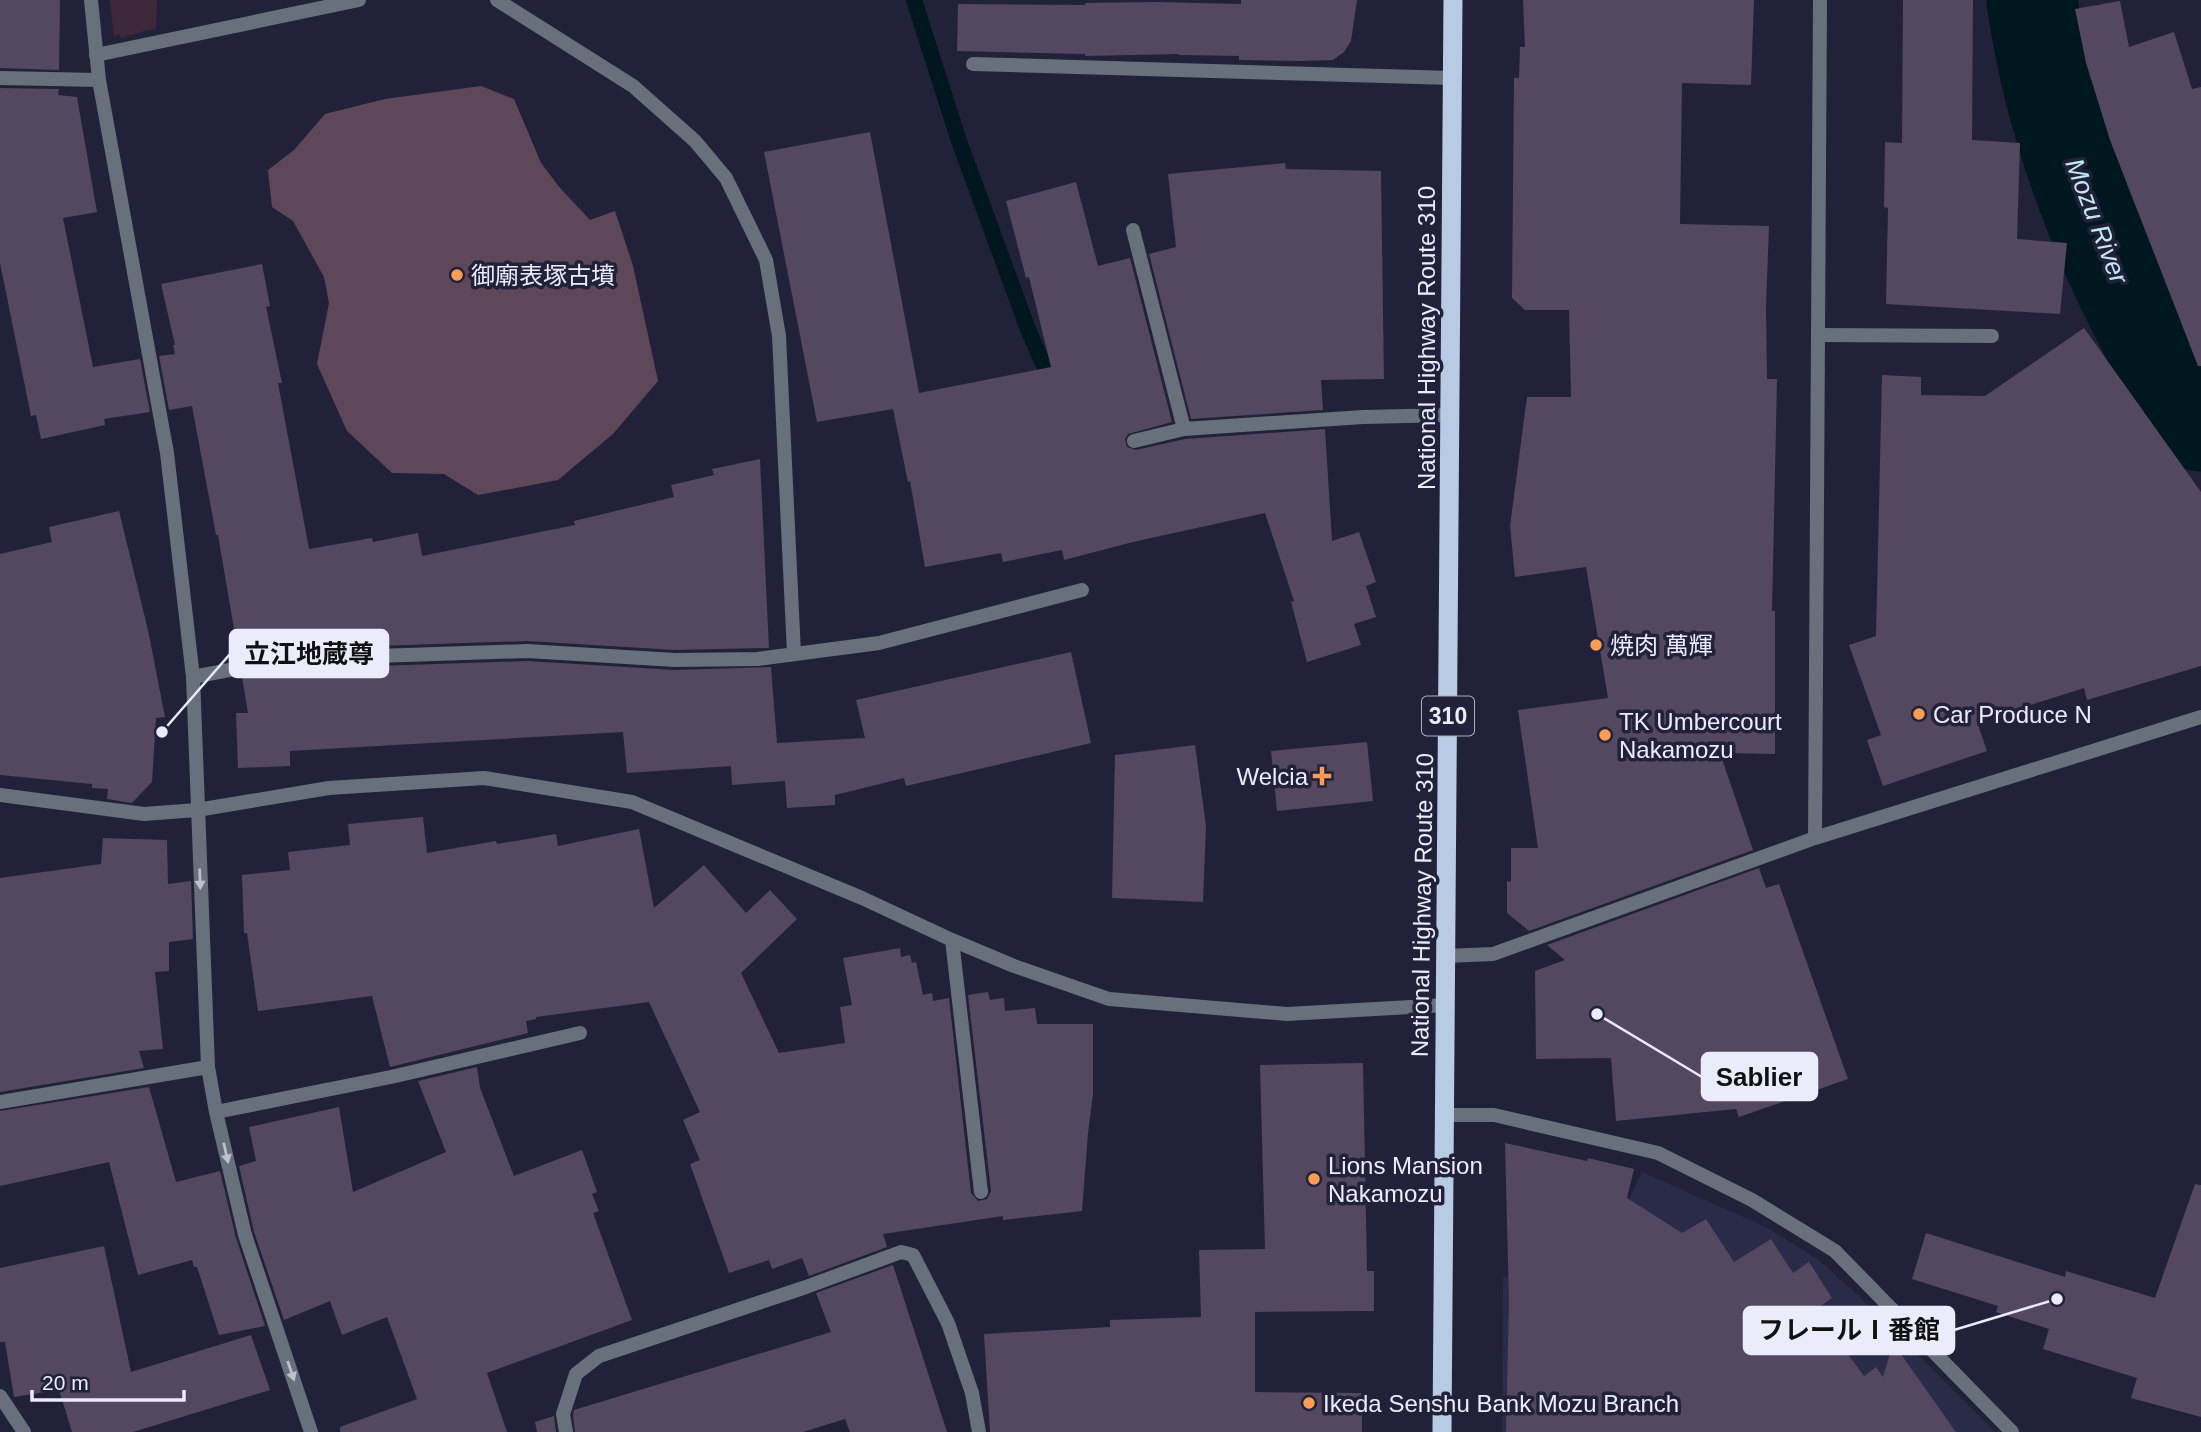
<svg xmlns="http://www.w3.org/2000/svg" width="2201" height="1432" font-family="Arial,'Noto Sans JP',sans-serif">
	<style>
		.built { fill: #2a2b48 }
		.green { fill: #3e293a }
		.forest { fill: #5f475a }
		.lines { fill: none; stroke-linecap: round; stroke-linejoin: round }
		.stream { stroke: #011720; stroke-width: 16 }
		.river { stroke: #011720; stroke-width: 91 }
		.building { fill: #544760 }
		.service { stroke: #67707b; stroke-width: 14 }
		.minor { stroke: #67707b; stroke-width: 14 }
		.tertiary { stroke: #67707b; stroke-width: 14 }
		.trunk { stroke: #b7cbe4; stroke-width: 19 }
		.oneway { fill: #bcc1cf }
		.poi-dot { fill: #fd9d55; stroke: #212239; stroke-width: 2.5 }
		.labels { text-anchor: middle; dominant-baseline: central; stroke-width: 7; stroke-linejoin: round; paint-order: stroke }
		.shield { fill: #212239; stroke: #aeafc2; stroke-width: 2 }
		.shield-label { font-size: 23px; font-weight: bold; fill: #eaecfc }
		.poi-label { font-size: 24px; fill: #eaecfc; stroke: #212239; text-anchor: start }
		.street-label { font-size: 24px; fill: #eaecfc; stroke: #212239 }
		.water-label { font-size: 26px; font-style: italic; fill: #c3e9f8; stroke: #212239 }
		.leader { fill: none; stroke: #eaecfc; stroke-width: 2.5 }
		.callout-dot { fill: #eaecfc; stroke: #212239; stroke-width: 2.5 }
		.callout { fill: #eaecfc; stroke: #eaecfc; stroke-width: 2.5 }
		.callout-label { font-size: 26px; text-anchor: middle; font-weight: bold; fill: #111 }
	</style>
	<rect width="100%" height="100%" fill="#212239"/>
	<path class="built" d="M1642,1172L1768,1228L1820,1261L1874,1310L1995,1432H1502L1503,1276L1586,1291Z"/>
	<path class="green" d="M110,0H157L156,28L121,38L119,34L114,36Z"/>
	<path class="forest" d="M481,86L514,99L541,163L560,188L590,220L615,211L633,266L658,381L613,434L558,480L478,495L444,474L392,473L347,431L317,364L329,303L324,277L293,221L272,207L268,170L294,150L325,114L385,99Z"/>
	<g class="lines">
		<path class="stream" d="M914,0L959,141L1029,332L1053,386"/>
		<path class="river" d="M2032,0C2052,145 2118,306 2201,426"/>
	</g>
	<path class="building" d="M0,0H60L59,70L0,68Z
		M1241,0H1357L1351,41L1344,52L1333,60L1300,61L1239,60V56L1179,55V54L1085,56V54L957,51L958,4L1085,5V3L1156,2L1241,4Z
		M1523,0H1754L1751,85L1682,83L1680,224L1769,226L1766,307L1767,379H1777L1772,611H1775V754L1720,753L1753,850L1529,931L1507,913V881L1511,882V848H1538L1518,710L1608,698L1586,567L1515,577L1510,526L1527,397H1571L1569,310H1525L1512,298L1514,78H1519L1520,47H1525Z
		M1903,0H1973L1972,140L2020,143L2017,239L2067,243L2060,314L1886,304L1888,208L1884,207L1885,142L1902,143Z
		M2120,1L2129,47L2174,32L2192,89L2201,87V366H2198L2110,140L2086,63L2075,9Z
		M0,88L59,89L58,95L77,97L97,212L63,218L93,367L140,359L150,412L104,419L105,425L41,439L36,415L31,416L0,263Z
		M870,132L919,393L1051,367L1029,277L1026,278L1006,201L1076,182L1098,266L1130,258L1172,422L1128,434L1125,439L1127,447L1136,450L1185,439L1325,429L1332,541L1359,532L1376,582L1366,586L1376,617L1354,624L1361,645L1307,662L1291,602L1294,601L1265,513L1133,542L1064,560L1062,550L1003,562L1001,553L925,567L910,481L908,482L893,409L817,422L764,152Z
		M1285,163L1286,169L1381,171L1384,379L1321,380L1323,410L1191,419L1149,254L1176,247L1168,174Z
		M262,264L270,306L266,307L282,383H278L309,549L372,538L373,542L418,533L422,556L575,525L574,521L674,497L671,485L714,475L712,469L760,459L769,648L675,650L527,641L287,649L239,658L218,535H216L192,406L169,410L159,356L175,354L173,345H175L161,284Z
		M2084,328L2201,492V666L2087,700L2084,688L1977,722L1987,751L1883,786L1867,740L1881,735L1849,645L1876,636L1882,375L1921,377V395L1985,396Z
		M119,511L148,630L165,717L156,718L152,782L132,803L107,799L108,789L92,788V784L0,775V554L52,542L49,527Z
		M1071,652L1091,743L906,786L904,778L835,795V805L787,808L785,781L732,785L731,766L627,773L623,732L290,751V766L238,768L236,713H248L242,677L288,669L527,661L675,670L771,667L777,743L865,738L856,700Z
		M1367,742L1373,801L1277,811L1271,751Z
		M1195,745L1206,826L1203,902L1112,898L1115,755Z
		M423,817L427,853L496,841L497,844L556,834L558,846L639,829L654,908L704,865L746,913L770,890L797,919L741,973L779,1053L845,1043L840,1007L852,1005L843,958L900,948L901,957L910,955L912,963L916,962L923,995L932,993L933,1001L949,998L971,1193L978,1201L987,1199L991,1191L968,995L988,992L990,1000L1004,998L1005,1011L1035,1008L1037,1024H1093V1094L1088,1133L1082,1211L1003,1220V1216L883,1234L887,1247L809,1276L802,1258L772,1269L769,1260L729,1273L690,1164L700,1160L683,1120L700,1112L649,1002L536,1017V1019L526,1021L528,1033L390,1067L372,996L258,1011L247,933H244L242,875L290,870L288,852L350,845L348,824Z
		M103,838L167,840L168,884L191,881L193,939L169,942V971L155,972L163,1049L139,1051L144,1068L0,1092V878L101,864Z
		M1759,868L1766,888L1779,884L1848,1079L1739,1117L1736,1109L1616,1121L1611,1058L1536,1059L1535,971L1565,960L1547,945Z
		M1363,1063L1367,1271H1374V1311L1255,1312V1392L1362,1393V1432H990L984,1334L1110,1327V1320L1201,1317L1199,1250L1265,1249L1260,1065Z
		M477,1067L480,1088L514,1176L582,1150L597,1192L592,1194L599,1211L593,1213L632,1320L487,1373L507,1432H340V1427L417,1399L387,1317L342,1335L330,1301L284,1320L254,1232L239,1166L256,1161L249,1127L339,1107L353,1192L446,1152L418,1081Z
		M149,1087L176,1182L220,1171L236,1238L265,1326L219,1335L197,1267H194L192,1260L138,1275L109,1162L0,1186V1111Z
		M1505,1143L1587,1161L1588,1158L1634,1169L1627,1198L1682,1233L1706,1219L1734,1262L1771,1239L1793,1273L1809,1262L1832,1298L1815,1310L1864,1376L1876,1367L1883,1377L1893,1343L1956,1432H1506L1509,1302Z
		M2195,1184L2201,1185V1417L2131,1398L2137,1378L2043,1349L2049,1329L1996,1312L1998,1306L1912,1279L1926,1233L2065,1277L2066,1271L2155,1298Z
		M104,1246L131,1372L251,1335L270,1390L133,1432H72L59,1390L14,1397L5,1342H0V1268Z
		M893,1265L947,1432H850L845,1419L803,1432H575L573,1415L574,1410L831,1332L816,1293Z
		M554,1416L556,1432H537L535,1422Z"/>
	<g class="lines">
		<path class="service" d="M497,0L633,86L695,141L726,178L766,260L779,336L794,654
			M96,55L359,0
			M973,64L1452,78
			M0,78L99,80
			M1818,335L1992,336
			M193,677L287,659L527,651L675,660L757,659L879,643L1082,590
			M952,940L981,1192
			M216,1112L391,1077L580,1033
			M972,1393L979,1432
			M0,1396L24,1432"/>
		<path class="minor" d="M1133,230L1184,429
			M1134,441L1184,429L1363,417L1451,415
			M0,795L144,814L197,810L329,788L484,778L632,802L862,898L952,940L1014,966L1109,999L1287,1014L1446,1005
			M1815,838L1820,0
			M1446,956L1493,954L1815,838L2201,717
			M0,1102L208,1067
			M1445,1115H1494L1658,1153L1752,1200L1835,1251L2012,1432
			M566,1432L563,1414L576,1374L599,1356L806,1287L901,1252L913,1255L948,1323L972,1393"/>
		<path class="tertiary" d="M91,0L99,80L167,453L193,677L208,1067L216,1112L245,1235L311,1432"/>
		<path class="trunk" d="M1442,1432L1453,0"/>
	</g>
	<defs><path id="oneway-solid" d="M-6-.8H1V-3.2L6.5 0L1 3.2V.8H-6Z" transform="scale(1.75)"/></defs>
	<g class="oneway">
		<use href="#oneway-solid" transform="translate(200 879) rotate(88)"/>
		<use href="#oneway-solid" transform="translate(226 1153) rotate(77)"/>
		<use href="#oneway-solid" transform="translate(291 1371) rotate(71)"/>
	</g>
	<g class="poi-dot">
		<circle cx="457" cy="275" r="7"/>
		<circle cx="1596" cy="645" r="7"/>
		<circle cx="1919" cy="714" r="7"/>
		<circle cx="1605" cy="735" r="7"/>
		<path d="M1318.5 765.5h7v7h7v7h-7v7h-7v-7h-7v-7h7z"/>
		<circle cx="1314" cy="1179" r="7"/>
		<circle cx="1309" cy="1403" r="7"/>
	</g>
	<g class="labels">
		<rect class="shield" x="1422" y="696.5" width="52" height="39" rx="5"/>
		<g class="shield-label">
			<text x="1448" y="716">310</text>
		</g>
		<g class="poi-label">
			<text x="471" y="275">御廟表塚古墳</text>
			<text x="1610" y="645">焼肉 萬輝</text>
			<text x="1933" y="714">Car Produce N</text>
			<text x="1619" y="721">TK Umbercourt<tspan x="1619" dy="28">Nakamozu</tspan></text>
			<text x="1308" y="776" text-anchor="end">Welcia</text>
			<text x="1328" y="1165">Lions Mansion<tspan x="1328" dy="28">Nakamozu</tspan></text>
			<text x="1323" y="1403">Ikeda Senshu Bank Mozu Branch</text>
		</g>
		<g class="street-label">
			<text transform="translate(1426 338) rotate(-90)">National Highway Route 310</text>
			<text transform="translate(1422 905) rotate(-89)">National Highway Route 310</text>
		</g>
		<g class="water-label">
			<text transform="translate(2097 221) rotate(69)">Mozu River</text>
		</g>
	</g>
	<path class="leader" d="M162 732L230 654M1597 1014L1702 1077M2057 1299L1954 1330"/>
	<g class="callout-dot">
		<circle cx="162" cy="732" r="7"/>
		<circle cx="1597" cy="1014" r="7"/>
		<circle cx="2057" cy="1299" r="7"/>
	</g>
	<g class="callout">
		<rect x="230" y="630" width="158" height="47" rx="7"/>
		<rect x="1702" y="1053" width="115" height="47" rx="7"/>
		<rect x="1744" y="1307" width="210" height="47" rx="7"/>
	</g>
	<g class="callout-label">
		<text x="309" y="663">立江地蔵尊</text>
		<text x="1759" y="1086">Sablier</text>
		<text x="1849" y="1339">フレールⅠ番館</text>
	</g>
	<path d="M32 1390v10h152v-10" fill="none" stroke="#eaecfc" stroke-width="3.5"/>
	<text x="42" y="1390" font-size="21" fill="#eaecfc" stroke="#212239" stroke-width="5" paint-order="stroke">20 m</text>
</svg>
